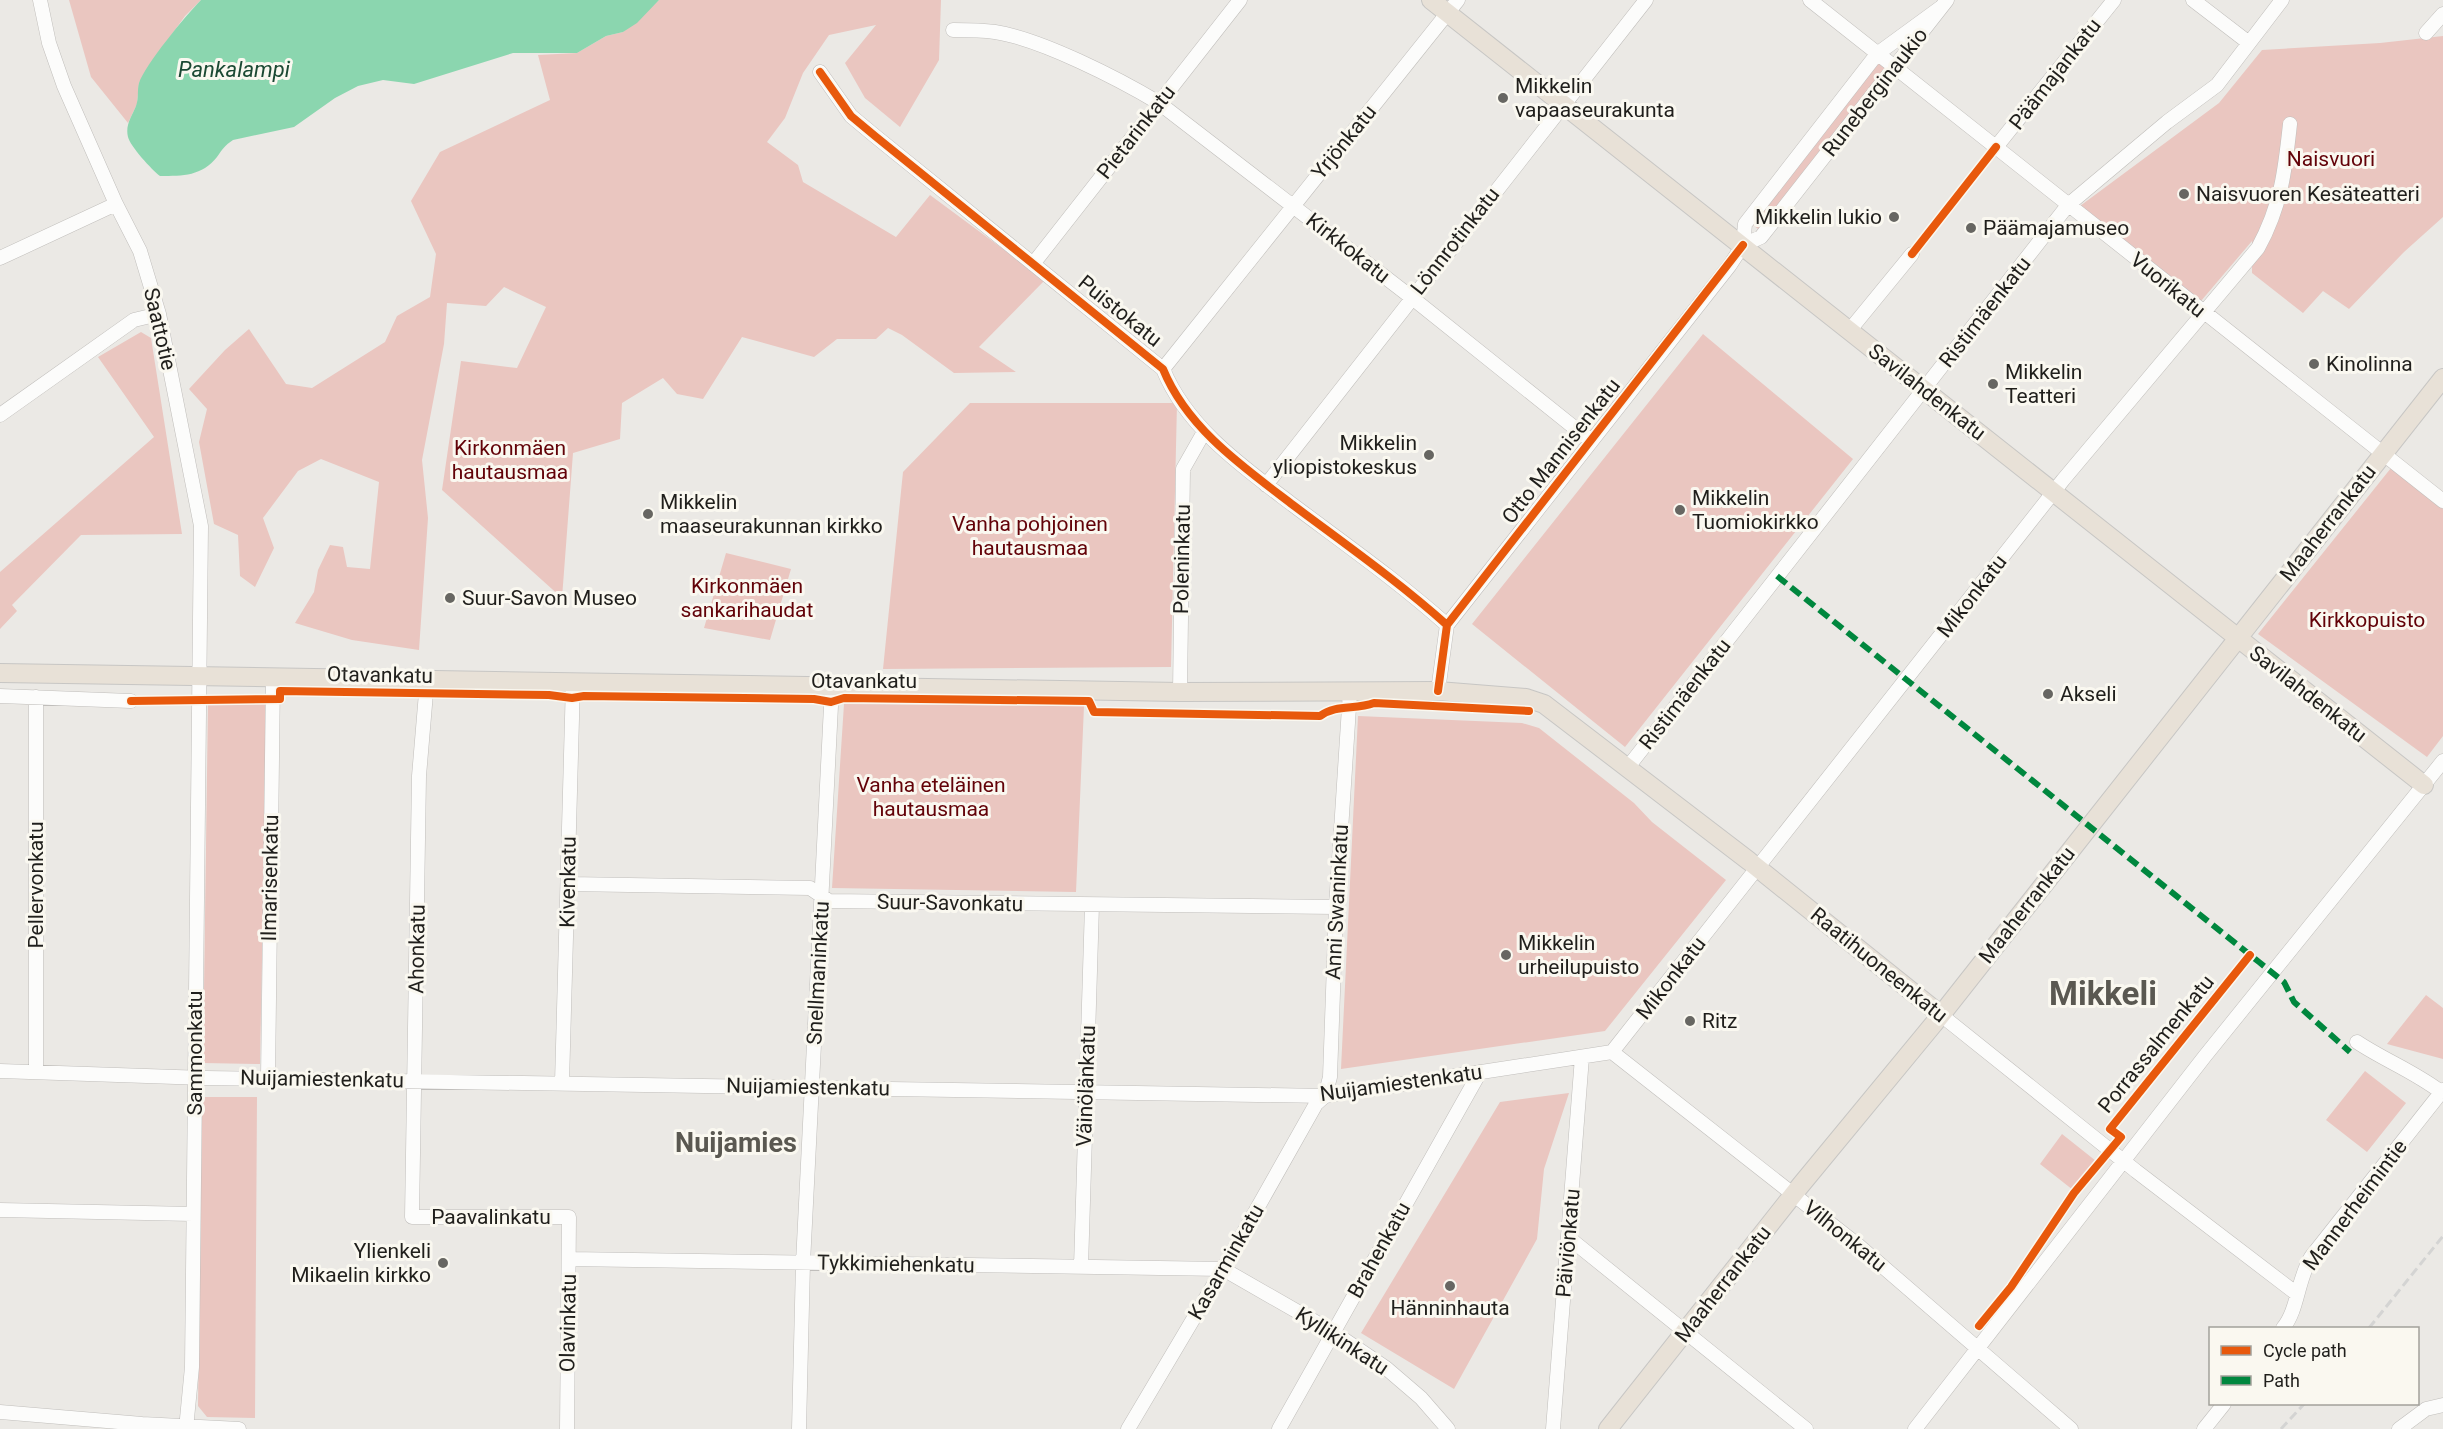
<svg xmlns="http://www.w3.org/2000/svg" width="2443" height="1429" font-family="Roboto,sans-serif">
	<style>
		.green { fill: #eac6c0 }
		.water { fill: #8bd6af }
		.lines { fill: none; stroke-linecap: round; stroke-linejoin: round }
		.minor-casing { stroke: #c0bebb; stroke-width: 15 }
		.major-casing { stroke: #c7c6c4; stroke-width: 20 }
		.minor { stroke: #fcfcfb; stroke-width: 14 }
		.major { stroke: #e8e1d7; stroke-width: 18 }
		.rail { stroke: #d4d4d3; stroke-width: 3; stroke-dasharray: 9 4.5; stroke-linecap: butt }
		.quiet { stroke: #00873e; stroke-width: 6; stroke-dasharray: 12 6; stroke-linecap: butt }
		.cycleway-casing { stroke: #faf8f0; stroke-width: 11 }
		.cycleway { stroke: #e8590c; stroke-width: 8 }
		.poi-dot { fill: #676662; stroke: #faf8f0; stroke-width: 2 }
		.labels { text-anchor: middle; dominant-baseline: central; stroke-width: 6; stroke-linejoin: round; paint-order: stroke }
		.street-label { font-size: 21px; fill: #201f1c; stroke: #faf8f0 }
		.poi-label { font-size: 21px; fill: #201f1c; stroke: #faf8f0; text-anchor: start }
		.park-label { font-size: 21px; fill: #620208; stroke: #faf8f0 }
		.water-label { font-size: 22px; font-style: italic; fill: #1b4933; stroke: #faf8f0 }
		.district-label { font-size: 27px; font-weight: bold; fill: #5a5851; stroke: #faf8f0 }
		.town-label { font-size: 33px; font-weight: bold; fill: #5a5851; stroke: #faf8f0 }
	</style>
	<rect width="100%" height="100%" fill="#ebe9e5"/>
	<path class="green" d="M69,0H201L185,16L147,69L139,83L137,104L128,123L91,77Z
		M659,0H941L939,60L900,127L865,98L845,63L876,25L829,35L803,73L785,118L767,142L798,165L803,182L896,237L930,195L1045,280L979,347L1016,372L954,373L902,335L888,328L876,339H837L814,357L742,337L703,399L677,394L663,378L622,403L620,439L573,453L562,598L442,490L461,361L517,368L546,307L504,287L486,306L447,303L444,344L422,460L428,518L419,650L352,640L295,623L314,592L318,570L330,545L343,547L347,567L370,569L379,482L321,459L298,471L263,518L274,548L255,587L240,576L238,535L214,524L199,442L207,409L189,389L225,350L249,329L286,384L312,388L385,342L397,316L430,297L436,254L411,201L440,152L550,100L538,55L577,53L606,36L623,32Z
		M2443,36V217L2404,252L2349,309L2323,291L2303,313L2252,273V241L2201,301L2080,206L2219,103L2262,50L2380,43Z
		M1878,57L1891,67L1762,232L1749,222Z
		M141,332L151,338L182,534L81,535L12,605L17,611L0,629V572L154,437L98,357Z
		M1703,334L1853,459L1625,747L1472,624Z
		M970,403H1177L1171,667L883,669L903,472Z
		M2391,468L2443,509V736L2427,757L2258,634Z
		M726,553L791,569L770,640L704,628Z
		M267,702L260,1064L203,1063L208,703Z
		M844,704L1084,706L1076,892L832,888Z
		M1358,716L1522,723L1539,728L1634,803L1652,822L1726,880L1605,1031L1341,1069Z
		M2426,995L2443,1008V1059L2387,1044Z
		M2365,1071L2406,1103L2367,1152L2326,1120Z
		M1569,1093L1544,1169L1537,1239L1454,1389L1361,1333L1500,1102Z
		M202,1097H257L255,1418L207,1417L198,1406Z
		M2062,1134L2096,1161L2073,1190L2040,1164Z"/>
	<path class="water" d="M201,0H659L637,23L623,32L606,36L577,53H513L414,84L383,80L358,86L335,98L294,127L233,140C225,145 222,150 217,157C202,176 183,176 160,176C152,170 130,146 128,137C125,125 132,116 136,106C139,98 137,90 139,83C145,65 186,15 201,0Z"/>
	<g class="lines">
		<defs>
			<path id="minor" d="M40,0L49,43L64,86L116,204L140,251L159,314L201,526L192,1367L186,1429
				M1810,0L2443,501
				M2193,0L2249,43
				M953,30C967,30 981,30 995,32C1041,39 1119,79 1159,103L1411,297L1591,441
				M2426,33L2443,14
				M820,72L851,116L875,136L1163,369C1187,428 1243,467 1293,505C1345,544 1399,582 1447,625
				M1996,147L2114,0
				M1743,245L1761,237L1947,0
				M0,258L116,204
				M1033,264L1240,0
				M1849,331L1912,254
				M1163,369L1458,0
				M0,415L134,320L159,314
				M1266,485L1646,0
				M427,681L419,776L412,1217H569L567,1429
				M1438,691L1447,625L1730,265L1743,245L1745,224L1877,54L1940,8
				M1180,692L1183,469L1204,432
				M0,696L131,701
				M1628,767L2068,205L2167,122L2217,85L2282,0
				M569,884L810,888L829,901L1336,907
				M1941,1015L2136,1171L2297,1294
				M2357,1042C2384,1060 2415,1072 2441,1092
				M1612,1052L2063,480L2258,248C2281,206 2285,171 2290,124
				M1612,1052L1859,1246L2071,1429
				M0,1071L205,1078L1325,1096L1612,1052
				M36,1072V697
				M268,1078L273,678
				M562,1083L573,682
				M1325,1096L1330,1077L1336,907L1350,692
				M0,1210L193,1214
				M1569,1238L1806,1429
				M569,1259L1223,1269L1333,1332L1386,1368L1421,1398L1448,1429
				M1081,1267L1092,905
				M2283,1328C2298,1310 2297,1281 2311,1257L2443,1090
				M0,1412L142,1424L239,1429
				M799,1429L803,1263L832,686
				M1128,1429L1223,1269L1316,1104L1325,1096
				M1279,1429L1480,1072
				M1553,1429L1582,1057
				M1915,1429L2205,1056L2443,761
				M2204,1429L2224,1404
				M2399,1429L2426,1409L2443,1405"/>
			<path id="major" d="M1431,0L2424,785
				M0,673L1180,692L1438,691L1526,698L1544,704L1749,861L1941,1015
				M1608,1429L1800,1186L1941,1015L2443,378"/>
		</defs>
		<use href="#minor" class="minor-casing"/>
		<use href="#major" class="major-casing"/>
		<use href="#minor" class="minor"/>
		<use href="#major" class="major"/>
		<path class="rail" d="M2369,1328L2443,1236
			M2281,1429L2304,1404"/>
		<path class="quiet" d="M1777,576L2259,962L2284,982L2294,1002L2350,1052"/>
		<defs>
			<path id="cycleway" d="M820,72L851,116L875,136L1163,369C1187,428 1243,467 1293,505C1345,544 1399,582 1447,625
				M1912,254L1996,147
				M1438,691L1447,625L1743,245
				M131,701L280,699V691L549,695L572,698L584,696L814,699L831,702L844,698L1089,701L1094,712L1320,716C1336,704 1355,710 1374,703L1529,711
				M1979,1326L2011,1287L2074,1193L2121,1137L2110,1129L2250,955"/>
		</defs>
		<use href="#cycleway" class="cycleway-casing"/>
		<use href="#cycleway" class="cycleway"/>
	</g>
	<g class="poi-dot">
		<circle cx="1503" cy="98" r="6"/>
		<circle cx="2184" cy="194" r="6"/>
		<circle cx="1894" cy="217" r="6"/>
		<circle cx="1971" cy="228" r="6"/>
		<circle cx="2314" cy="364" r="6"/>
		<circle cx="1993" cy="384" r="6"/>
		<circle cx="1429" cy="455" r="6"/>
		<circle cx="1680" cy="510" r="6"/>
		<circle cx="648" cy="514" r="6"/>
		<circle cx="450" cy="598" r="6"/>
		<circle cx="2048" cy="694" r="6"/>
		<circle cx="1506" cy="955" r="6"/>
		<circle cx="1690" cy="1021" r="6"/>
		<circle cx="443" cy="1263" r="6"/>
		<circle cx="1450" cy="1286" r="6"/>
	</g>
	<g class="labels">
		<g class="street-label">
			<text transform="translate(2055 74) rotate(-52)">Päämajankatu</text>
			<text transform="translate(1875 92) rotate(-52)">Runeberginaukio</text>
			<text transform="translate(1136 132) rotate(-52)">Pietarinkatu</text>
			<text transform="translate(1344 142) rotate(-51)">Yrjönkatu</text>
			<text transform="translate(1455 241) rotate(-52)">Lönnrotinkatu</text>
			<text transform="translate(1348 248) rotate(38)">Kirkkokatu</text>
			<text transform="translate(2168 285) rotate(39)">Vuorikatu</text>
			<text transform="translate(1120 311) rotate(39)">Puistokatu</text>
			<text transform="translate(1985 312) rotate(-52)">Ristimäenkatu</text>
			<text transform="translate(160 329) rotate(77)">Saattotie</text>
			<text transform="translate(1927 392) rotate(38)">Savilahdenkatu</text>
			<text transform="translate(1561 451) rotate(-52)">Otto Mannisenkatu</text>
			<text transform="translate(2328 523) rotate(-52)">Maaherrankatu</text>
			<text transform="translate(1182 559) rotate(-89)">Poleninkatu</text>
			<text transform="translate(1972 596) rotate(-52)">Mikonkatu</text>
			<text transform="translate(380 675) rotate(1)">Otavankatu</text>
			<text x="864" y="681">Otavankatu</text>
			<text transform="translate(1685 694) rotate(-52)">Ristimäenkatu</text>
			<text transform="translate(2308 694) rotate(38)">Savilahdenkatu</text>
			<text transform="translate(270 878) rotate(-89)">Ilmarisenkatu</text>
			<text transform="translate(568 882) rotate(-89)">Kivenkatu</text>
			<text transform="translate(36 885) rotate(-90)">Pellervonkatu</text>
			<text transform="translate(1337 902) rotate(-87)">Anni Swaninkatu</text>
			<text transform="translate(950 903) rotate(1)">Suur-Savonkatu</text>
			<text transform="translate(2027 905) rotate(-52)">Maaherrankatu</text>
			<text transform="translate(417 949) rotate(-89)">Ahonkatu</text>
			<text transform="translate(1879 965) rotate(39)">Raatihuoneenkatu</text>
			<text transform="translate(818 973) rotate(-87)">Snellmaninkatu</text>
			<text transform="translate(1671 978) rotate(-52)">Mikonkatu</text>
			<text transform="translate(2156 1044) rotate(-51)">Porrassalmenkatu</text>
			<text transform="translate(195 1053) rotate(-90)">Sammonkatu</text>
			<text transform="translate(322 1079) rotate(1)">Nuijamiestenkatu</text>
			<text transform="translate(1401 1083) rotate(-8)">Nuijamiestenkatu</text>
			<text transform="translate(1086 1086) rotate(-88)">Väinölänkatu</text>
			<text transform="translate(808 1087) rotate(1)">Nuijamiestenkatu</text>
			<text transform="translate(2355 1205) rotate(-53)">Mannerheimintie</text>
			<text x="491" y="1217">Paavalinkatu</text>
			<text transform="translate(1845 1236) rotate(39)">Vilhonkatu</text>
			<text transform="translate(1568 1243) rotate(-85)">Päiviönkatu</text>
			<text transform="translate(1379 1250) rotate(-61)">Brahenkatu</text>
			<text transform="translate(1226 1262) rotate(-60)">Kasarminkatu</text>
			<text transform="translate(896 1264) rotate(1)">Tykkimiehenkatu</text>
			<text transform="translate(1723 1284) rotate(-52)">Maaherrankatu</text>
			<text transform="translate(568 1323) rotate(-89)">Olavinkatu</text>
			<text transform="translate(1342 1341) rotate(33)">Kyllikinkatu</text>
		</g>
		<g class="poi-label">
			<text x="1515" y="86">Mikkelin<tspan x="1515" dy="24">vapaaseurakunta</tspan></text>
			<text x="2196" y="194">Naisvuoren Kesäteatteri</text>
			<text x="1882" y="217" text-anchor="end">Mikkelin lukio</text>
			<text x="1983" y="228">Päämajamuseo</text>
			<text x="2326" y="364">Kinolinna</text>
			<text x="2005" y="372">Mikkelin<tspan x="2005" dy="24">Teatteri</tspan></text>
			<text x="1417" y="443" text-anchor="end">Mikkelin<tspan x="1417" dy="24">yliopistokeskus</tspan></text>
			<text x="1692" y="498">Mikkelin<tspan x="1692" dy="24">Tuomiokirkko</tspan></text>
			<text x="660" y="502">Mikkelin<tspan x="660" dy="24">maaseurakunnan kirkko</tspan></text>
			<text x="462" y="598">Suur-Savon Museo</text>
			<text x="2060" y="694">Akseli</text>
			<text x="1518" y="943">Mikkelin<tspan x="1518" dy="24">urheilupuisto</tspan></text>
			<text x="1702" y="1021">Ritz</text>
			<text x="431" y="1251" text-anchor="end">Ylienkeli<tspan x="431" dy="24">Mikaelin kirkko</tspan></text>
			<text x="1450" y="1308" text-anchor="middle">Hänninhauta</text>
		</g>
		<g class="park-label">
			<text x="2331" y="159">Naisvuori</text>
			<text x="510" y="448">Kirkonmäen<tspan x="510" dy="24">hautausmaa</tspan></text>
			<text x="1030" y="524">Vanha pohjoinen<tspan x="1030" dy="24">hautausmaa</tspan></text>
			<text x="747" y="586">Kirkonmäen<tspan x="747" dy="24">sankarihaudat</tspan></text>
			<text x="2367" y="620">Kirkkopuisto</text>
			<text x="931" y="785">Vanha eteläinen<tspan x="931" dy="24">hautausmaa</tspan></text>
		</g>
		<g class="water-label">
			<text x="234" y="69">Pankalampi</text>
		</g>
		<g class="district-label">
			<text x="736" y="1143">Nuijamies</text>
		</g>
		<g class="town-label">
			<text x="2103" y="993">Mikkeli</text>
		</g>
	</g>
	<rect x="2209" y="1327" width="210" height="78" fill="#faf8f0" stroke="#a3a19b" stroke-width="1.5"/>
	<rect x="2221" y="1346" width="30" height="9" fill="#e8590c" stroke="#a3a19b" stroke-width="1.5"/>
	<text x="2263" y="1357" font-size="18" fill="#201f1c">Cycle path</text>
	<rect x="2221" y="1376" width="30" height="9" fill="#00873e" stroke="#a3a19b" stroke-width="1.5"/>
	<text x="2263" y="1387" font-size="18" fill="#201f1c">Path</text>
</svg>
